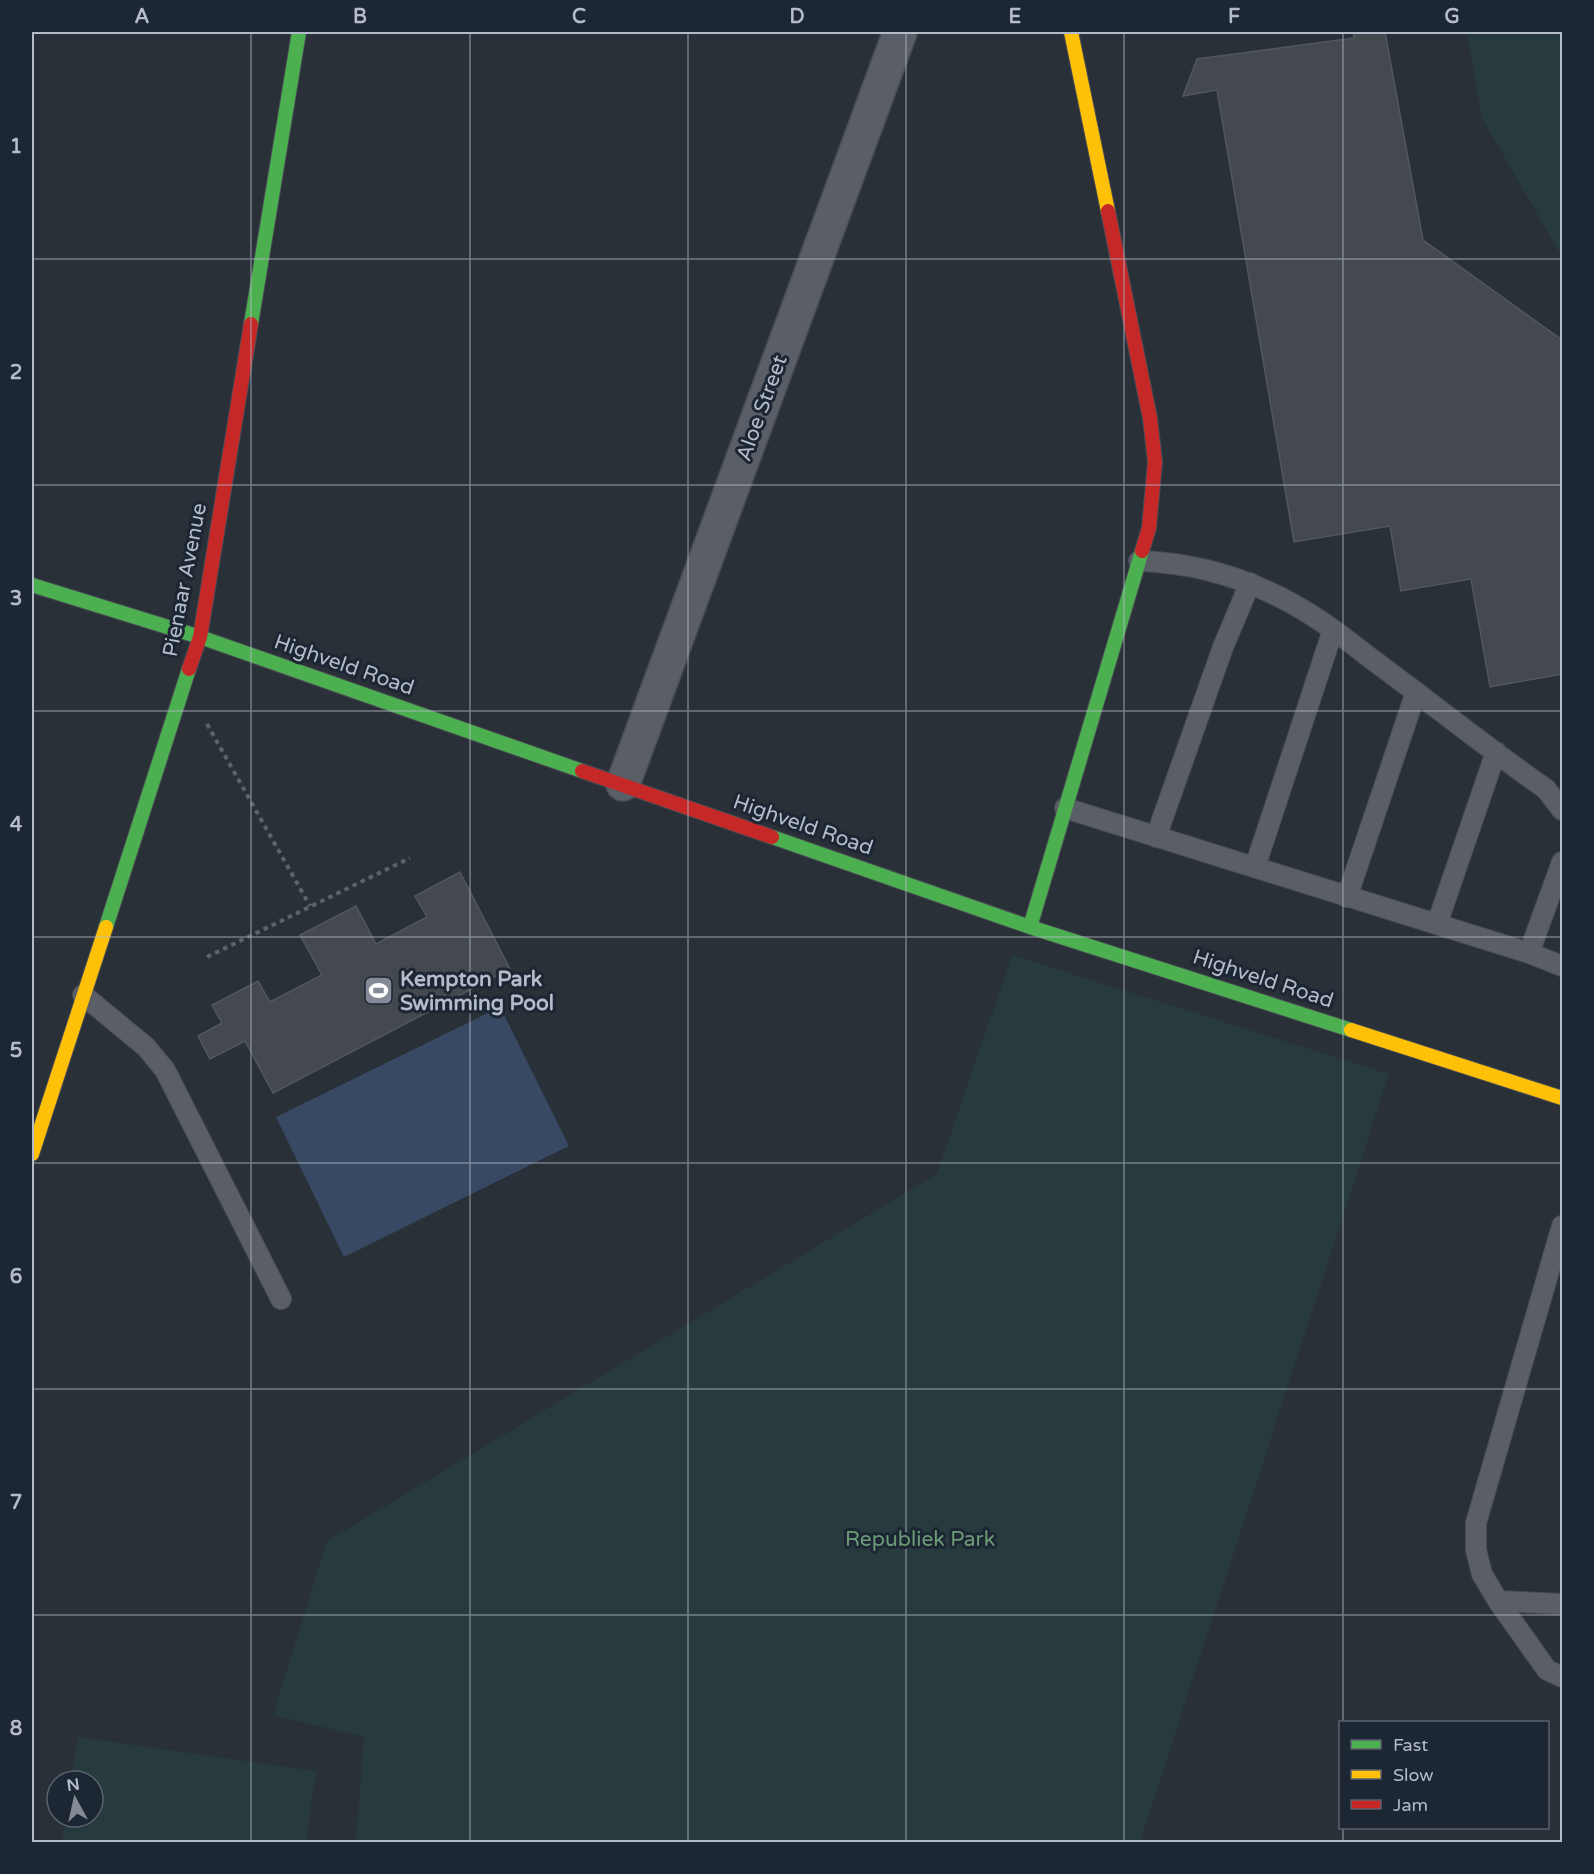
<svg xmlns="http://www.w3.org/2000/svg" width="1594" height="1874" font-family="'Varela Round',sans-serif">
	<style>
		.green { fill: #273a3e }
		.water { fill: #384963 }
		.building { fill: #444950; stroke: #52575f; stroke-width: 1.5 }
		.lines { fill: none; stroke-linecap: round; stroke-linejoin: round }
		.lane-casing { stroke: #484c53; stroke-width: 22 }
		.street-casing { stroke: #484c53; stroke-width: 36 }
		.fast-casing { stroke: #484c53; stroke-width: 16 }
		.slow-casing { stroke: #484c53; stroke-width: 16 }
		.jam-casing { stroke: #484c53; stroke-width: 16 }
		.path { stroke: #5d636a; stroke-width: 4; stroke-dasharray: 4.5 4.5; stroke-linecap: butt }
		.lane { stroke: #5a5e66; stroke-width: 20 }
		.street { stroke: #5a5e66; stroke-width: 33 }
		.fast { stroke: #4caf50; stroke-width: 14 }
		.slow { stroke: #ffc107; stroke-width: 14 }
		.jam { stroke: #c62828; stroke-width: 14 }
		.grid { fill: none; stroke: #b4bcc9; stroke-width: 1.5; stroke-opacity: 0.55 }
		.labels { text-anchor: middle; dominant-baseline: central; stroke-width: 6; stroke-linejoin: round; paint-order: stroke }
		.street-label { font-size: 21px; fill: #b4bcc9; stroke: #1d2633 }
		.poi-label { font-size: 21px; font-weight: bold; fill: #b4bcc9; stroke: #1d2633; text-anchor: start }
		.park-label { font-size: 21px; fill: #6b9a76; stroke: #1d2633 }
		.neatline { fill: none; stroke: #b4bcc9; stroke-width: 2 }
		.grid-label { font-size: 20px; text-anchor: middle; font-weight: bold; fill: #b4bcc9 }
	</style>
	<rect width="100%" height="100%" fill="#2a3038"/>
	<path class="green" d="M1467,32H1562V254L1558,250L1482,118Z
		M1012,955L1389,1074L1140,1842H356L364,1737L273,1715L327,1541L937,1174Z
		M78,1737L316,1771L306,1842H62L66,1817H93V1781H71Z"/>
	<path class="water" d="M500,1007L569,1146L344,1257L276,1117Z"/>
	<path class="building" d="M1353,32H1385L1423,240L1562,340V674L1490,687L1471,579L1401,591L1390,526L1294,542L1217,90L1183,96L1197,59L1354,38Z
		M460,872L510,969L273,1093L245,1041L210,1059L198,1036L222,1023L212,1005L258,981L270,1002L322,975L300,935L356,906L376,944L427,917L415,896Z"/>
	<g class="lines">
		<defs>
			<path id="lane" d="M1139,561C1204,563 1265,584 1319,620C1342,635 1363,653 1385,669C1439,709 1491,751 1546,789L1562,810
				M1065,808L1529,953L1562,966
				M1156,837L1223,647L1250,583
				M1255,867L1333,630
				M1347,897L1416,692
				M1437,924L1496,752
				M1529,953L1562,862
				M83,995L146,1047L165,1070L281,1299
				M1562,1226L1476,1523V1550L1482,1574L1498,1601L1547,1670L1562,1677
				M1498,1601L1562,1604"/>
			<path id="street" d="M623,784L900,32"/>
			<path id="fast" d="M251,324L299,32
				M32,585L200,637L582,771
				M772,837L1030,927L1351,1030
				M106,927L189,669
				M1030,927L1142,551"/>
			<path id="slow" d="M1071,32L1108,211
				M1351,1030L1562,1098
				M32,1154L106,927"/>
			<path id="jam" d="M1108,211L1150,418L1155,462L1149,528L1142,551
				M189,669L200,637L251,324
				M582,771L772,837"/>
		</defs>
		<use href="#lane" class="lane-casing"/>
		<use href="#street" class="street-casing"/>
		<use href="#fast" class="fast-casing"/>
		<use href="#slow" class="slow-casing"/>
		<use href="#jam" class="jam-casing"/>
		<path class="path" d="M207,724L310,906
			M207,957L410,858"/>
		<use href="#lane" class="lane"/>
		<use href="#street" class="street"/>
		<use href="#fast" class="fast"/>
		<use href="#slow" class="slow"/>
		<use href="#jam" class="jam"/>
	</g>
	<path class="grid" d="M251,32V1842M470,32V1842M688,32V1842M906,32V1842M1124,32V1842M1343,32V1722M32,259H1562M32,485H1562M32,711H1562M32,937H1562M32,1163H1562M32,1389H1562M32,1615H1562M1343,1828V1842"/>
	<defs>
		<symbol id="stadium-square" viewBox="-11 -11 22 22"><rect x="-9" y="-9" width="18" height="18" rx="4" fill="#848b96" stroke="#1d2633"/><path d="M0-5a6.5 5 0 1 0 0 10a6.5 5 0 1 0 0-10ZM-3.5-1.8h7v3.6h-7Z" fill="#fff"/></symbol>
	</defs>
	<g fill-rule="evenodd">
		<use href="#stadium-square" x="362" y="974" width="33" height="33"/>
	</g>
	<g class="labels">
		<g class="street-label">
			<text transform="translate(762 408) rotate(-70)">Aloe Street</text>
			<text transform="translate(185 580) rotate(-79)">Pienaar Avenue</text>
			<text transform="translate(344 665) rotate(19)">Highveld Road</text>
			<text transform="translate(803 825) rotate(19)">Highveld Road</text>
			<text transform="translate(1263 979) rotate(18)">Highveld Road</text>
		</g>
		<g class="poi-label">
			<text x="400" y="979">Kempton Park<tspan x="400" dy="24">Swimming Pool</tspan></text>
		</g>
		<g class="park-label">
			<text x="920" y="1539">Republiek Park</text>
		</g>
	</g>
	<rect width="1594" height="1874" fill="none" stroke="#1d2633" stroke-width="66"/>
	<rect x="1339" y="1721" width="210" height="108" fill="#1d2633" stroke="#59626f" stroke-width="1.5"/>
	<rect x="1351" y="1740" width="30" height="9" fill="#4caf50" stroke="#59626f" stroke-width="1.5"/>
	<text x="1393" y="1751" font-size="18" fill="#b4bcc9">Fast</text>
	<rect x="1351" y="1770" width="30" height="9" fill="#ffc107" stroke="#59626f" stroke-width="1.5"/>
	<text x="1393" y="1781" font-size="18" fill="#b4bcc9">Slow</text>
	<rect x="1351" y="1800" width="30" height="9" fill="#c62828" stroke="#59626f" stroke-width="1.5"/>
	<text x="1393" y="1811" font-size="18" fill="#b4bcc9">Jam</text>
	<g transform="translate(75 1799) rotate(352)"><circle r="28" fill="#1d2633" stroke="#59626f" stroke-width="1.5"/>
	<path d="M0-4.5L10 22L0 15L-10 22Z" fill="#848b96"/>
	<text y="-9" font-size="16" font-weight="bold" text-anchor="middle" fill="#b4bcc9">N</text>
	</g>
	<rect x="33" y="33" width="1528" height="1808" class="neatline"/>
	<g class="grid-label">
		<text x="142" y="23">A</text>
		<text x="360" y="23">B</text>
		<text x="579" y="23">C</text>
		<text x="797" y="23">D</text>
		<text x="1015" y="23">E</text>
		<text x="1234" y="23">F</text>
		<text x="1452" y="23">G</text>
		<text x="16" y="153">1</text>
		<text x="16" y="379">2</text>
		<text x="16" y="605">3</text>
		<text x="16" y="831">4</text>
		<text x="16" y="1057">5</text>
		<text x="16" y="1283">6</text>
		<text x="16" y="1509">7</text>
		<text x="16" y="1735">8</text>
	</g>
</svg>
